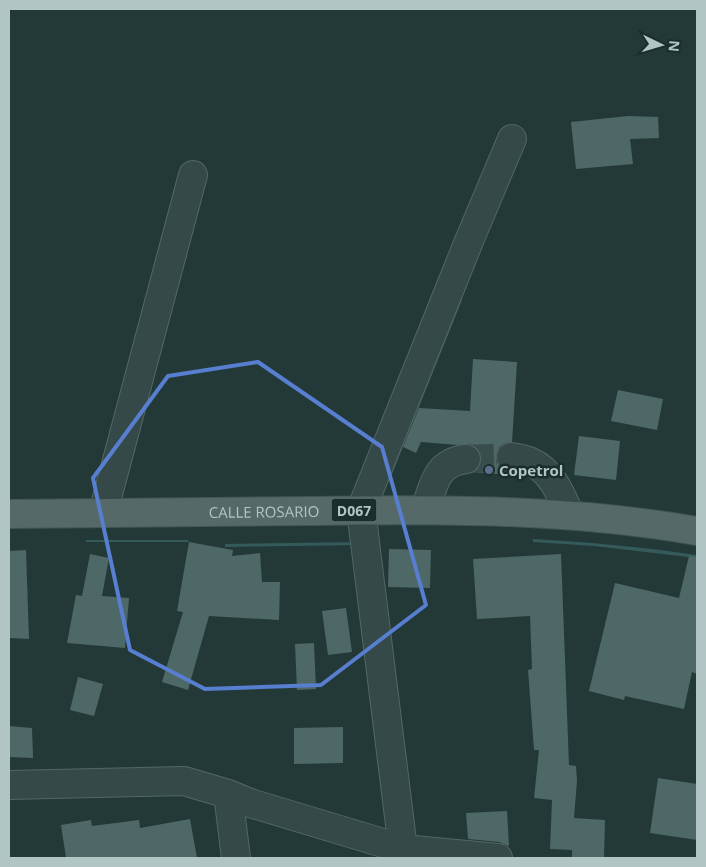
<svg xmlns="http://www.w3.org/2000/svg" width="706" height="867" font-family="'Open Sans',sans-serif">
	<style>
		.water { fill: #345a5a }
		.building { fill: #4e6767 }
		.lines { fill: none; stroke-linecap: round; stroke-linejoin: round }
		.minor-tunnel { stroke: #384e4d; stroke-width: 28; stroke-dasharray: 28 14; stroke-linecap: butt }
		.minor-casing { stroke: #546766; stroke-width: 30 }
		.major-casing { stroke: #425555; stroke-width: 30 }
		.minor { stroke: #364949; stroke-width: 28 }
		.major { stroke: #546968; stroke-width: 28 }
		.marked { fill: none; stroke: #587ed0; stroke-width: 4; stroke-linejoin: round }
		.service-dot { fill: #5c6f8a; stroke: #1b2e2d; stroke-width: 2 }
		.labels { text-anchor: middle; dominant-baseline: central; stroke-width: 5; stroke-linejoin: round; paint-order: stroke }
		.shield { fill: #1b2e2d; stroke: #849897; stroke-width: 1 }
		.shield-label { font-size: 14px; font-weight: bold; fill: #b1c5c5 }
		.poi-label { font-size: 15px; font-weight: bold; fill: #b1c5c5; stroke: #1b2e2d; text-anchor: start }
		.street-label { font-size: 15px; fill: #b1c5c5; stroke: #1b2e2d }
	</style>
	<rect width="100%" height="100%" fill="#233938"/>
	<path class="water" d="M459,299L462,300L392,474L390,473Z
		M533,539C588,542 643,547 697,555V558L594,546L533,542Z
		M86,540H188L189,542H86Z
		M363,542V545L225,547V544Z"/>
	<path class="building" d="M628,116L658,117L659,138L630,139L633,164L576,169L571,122Z
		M473,359L517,362L512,442L505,443L499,447L496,455V462L501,469L510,473V475L473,472L477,470L481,464V456L478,449L470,444L458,445L421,442L416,453L403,447L419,408L470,411Z
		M618,390L663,399L657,430L611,421Z
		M579,436L620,441L616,480L574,475Z
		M189,542L233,550L232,556L260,553L262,582H280L279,620L209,616L188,690L162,682L183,612L177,611Z
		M389,549L431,550L430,588L388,587Z
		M26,550L29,639L9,638V551Z
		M90,554L109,558L102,596L129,598L125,648L67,643L76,595L82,596Z
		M561,554L569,765L576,766L577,781L574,818L605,820L604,858L572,857V850L550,849L552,800L534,798L539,750H534L528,670L532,669L530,616L477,619L473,559Z
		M689,556L697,557V674L692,672L684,709L625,696L624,700L589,691L615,583L679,598Z
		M346,608L352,652L328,655L322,611Z
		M314,643L316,689L297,690L295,644Z
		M78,677L103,684L94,716L70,710Z
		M9,726L32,728L33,758L9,757Z
		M343,727V763L294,764V728Z
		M658,778L697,784V840L650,833Z
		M507,811L509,846L499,842L468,839L466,813Z
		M190,819L197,858H66L61,825L91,820L92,826L139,820L140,828Z"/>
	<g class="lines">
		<path class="minor-tunnel" d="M466,459L511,457"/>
		<defs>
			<path id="minor" d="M511,457C517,458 525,459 531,462C552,471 561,495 570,515
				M425,510C434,485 435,463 466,459
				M103,513L193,175
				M9,785L184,781L228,794L250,803L403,849L498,858
				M228,794L236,858
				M403,849L361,510L469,241L512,139"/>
			<g id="major">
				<path id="s1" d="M9,514C110,513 211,512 312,511C441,509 570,509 697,531"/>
			</g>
		</defs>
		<use href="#minor" class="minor-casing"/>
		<use href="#major" class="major-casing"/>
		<use href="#minor" class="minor"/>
		<use href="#major" class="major"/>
	</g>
	<path class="marked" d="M258,362L382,447L426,605L321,685L205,689L130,650L93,478L168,376Z"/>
	<circle class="service-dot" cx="489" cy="470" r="5"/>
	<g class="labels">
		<rect class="shield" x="331.5" y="498.5" width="45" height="23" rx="4"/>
		<g class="shield-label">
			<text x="354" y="510">D067</text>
		</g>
		<g class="poi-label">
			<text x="499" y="470">Copetrol</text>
		</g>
		<g class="street-label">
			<text stroke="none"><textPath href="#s1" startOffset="255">CALLE ROSARIO</textPath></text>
		</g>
	</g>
	<rect width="706" height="867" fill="none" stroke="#b1c5c5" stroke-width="20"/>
	<g transform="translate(661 45) rotate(95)" stroke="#1b2e2d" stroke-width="4" paint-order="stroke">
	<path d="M0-4L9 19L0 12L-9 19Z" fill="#b1c5c5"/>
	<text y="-8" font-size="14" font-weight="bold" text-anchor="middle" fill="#b1c5c5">N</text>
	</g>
</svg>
